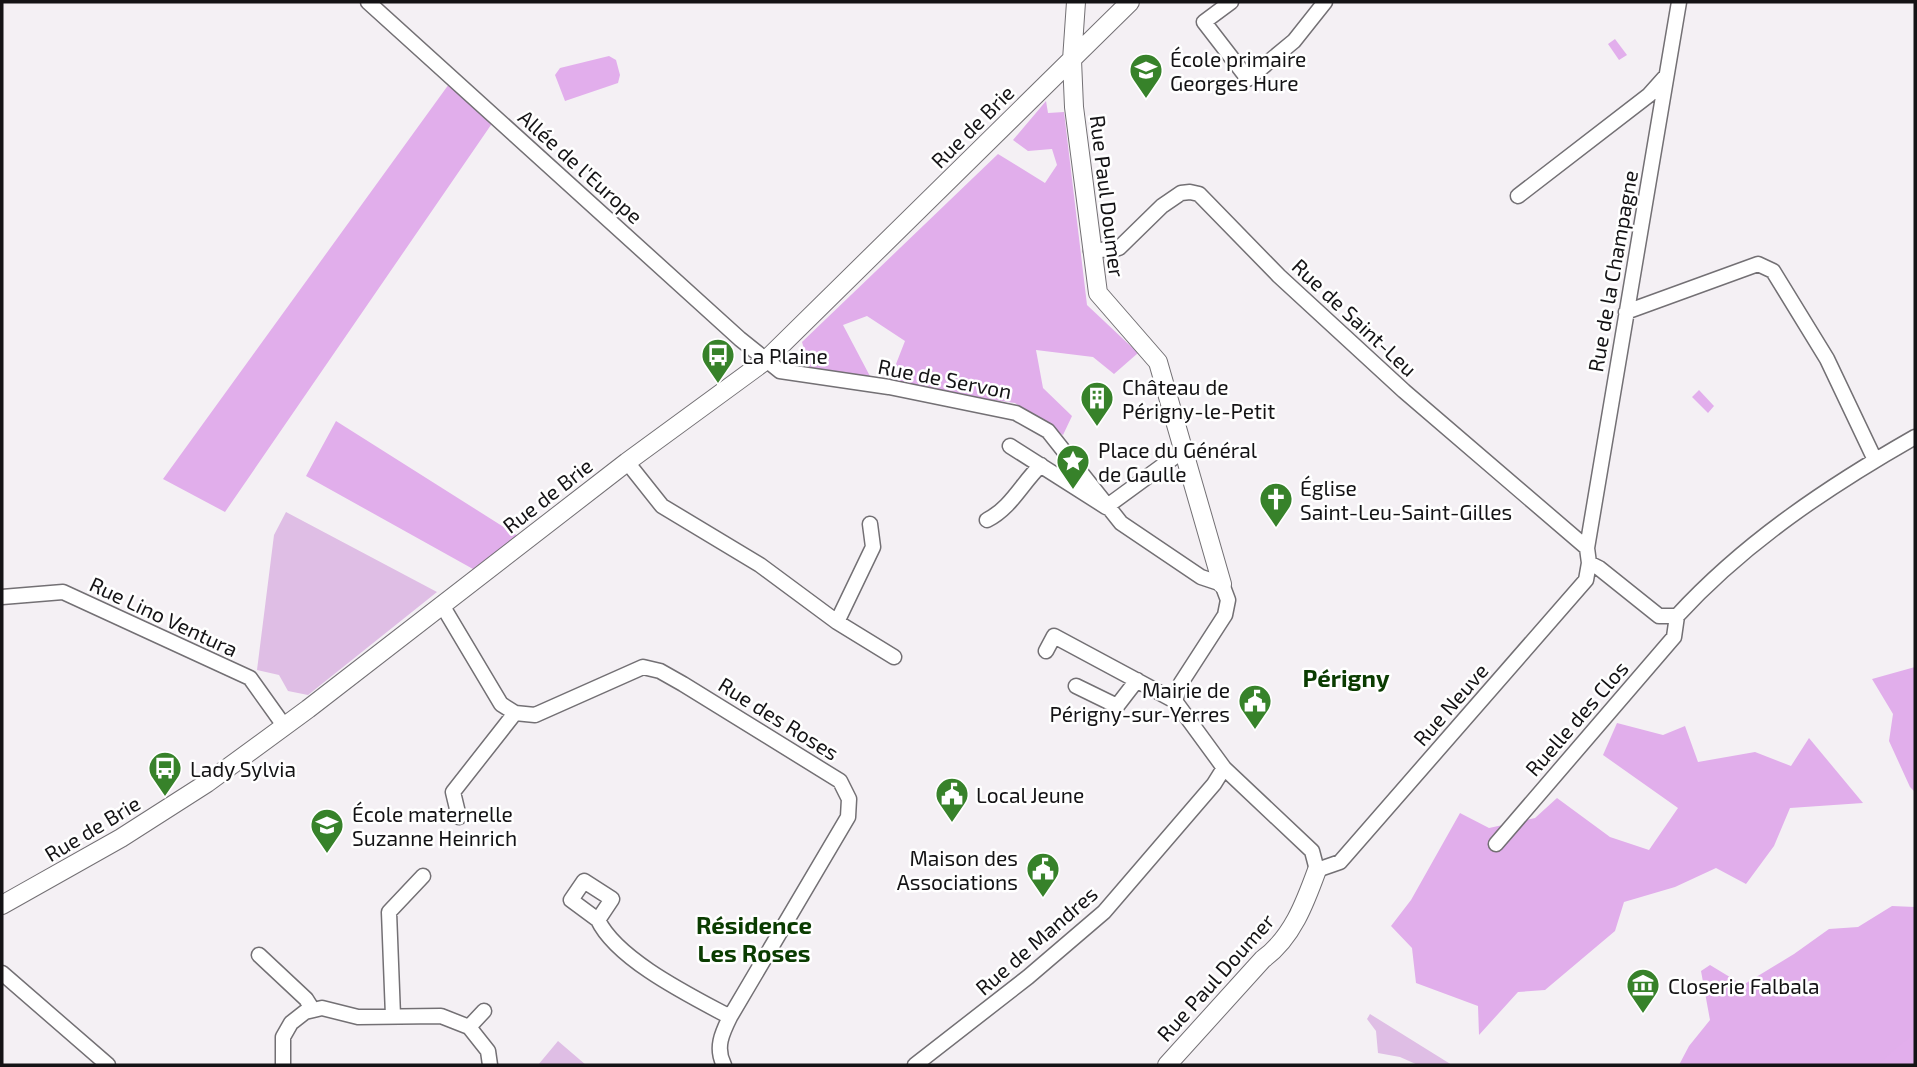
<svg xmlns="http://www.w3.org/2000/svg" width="1917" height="1067" font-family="'Exo 2',sans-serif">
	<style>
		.green { fill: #dfbee5 }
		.forest { fill: #e1aeeb }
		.water { fill: #e2aeec }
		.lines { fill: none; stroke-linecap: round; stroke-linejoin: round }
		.minor-casing { stroke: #737074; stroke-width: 17 }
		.tertiary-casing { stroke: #737074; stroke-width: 20 }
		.minor { stroke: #fff; stroke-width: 14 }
		.tertiary { stroke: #fff; stroke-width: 18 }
		.labels { text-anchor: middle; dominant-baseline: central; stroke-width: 5; stroke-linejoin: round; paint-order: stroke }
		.poi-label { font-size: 21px; fill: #141315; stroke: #fff; text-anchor: start }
		.street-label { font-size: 21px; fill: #141315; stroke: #fff }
		.quarter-label { font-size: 24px; font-weight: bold; fill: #0a3c01; stroke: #fff }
	</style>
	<rect width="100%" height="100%" fill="#f4f0f4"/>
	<path class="green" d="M286,512L437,592L308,695L288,691L279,675L257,670L274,535Z
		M1370,1014L1452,1065H1418L1400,1057L1378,1053L1376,1031L1367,1019Z
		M558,1041L586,1065H538Z"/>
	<path class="forest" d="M449,84L493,122L225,512L163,479Z
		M1046,101L1048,113L1064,112L1087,305L1138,353L1114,374L1093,357L1036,350L1043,388L1072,416L1063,435L1015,403L930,391L889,382L905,341L867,316L843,325L872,380L810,370L802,342L998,154L1045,183L1057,165L1052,149L1028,151L1013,140Z
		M336,421L518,536L473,569L306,476Z
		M1915,667V792L1910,787L1889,741L1893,714L1872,679Z
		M1617,723L1663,735L1685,726L1698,762L1755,752L1791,766L1809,738L1863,803L1790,808L1774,846L1746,884L1716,868L1675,887L1624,902L1615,931L1545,990L1518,992L1479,1035L1478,1006L1416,983L1412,948L1391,926L1411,900L1460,813L1489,828L1535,818L1557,798L1610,837L1649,850L1678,808L1603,755Z
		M1892,906L1915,907V1046L1878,1065H1679L1689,1046L1710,1020L1701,971L1710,965L1743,985L1794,954L1829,929L1858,927Z"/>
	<path class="water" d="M1615,39L1627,55L1619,60L1608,44Z
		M609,56L616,60L620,75L618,83L565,101L555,75L560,68Z
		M1699,390L1714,406L1708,413L1692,397Z
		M1915,1035V1065H1877C1890,1055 1901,1042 1915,1035Z"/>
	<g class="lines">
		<defs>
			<path id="minor" d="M368,2L740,339L780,371L889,387L1016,413L1048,431L1121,523L1201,577L1222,584L1228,600L1225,615L1181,683L1175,701L1224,768L1312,851L1317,870L1340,862L1586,580L1589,563L1587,548L1679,2
				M1231,2L1204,22L1248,79L1294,41L1325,2
				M1518,196L1649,95L1666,76
				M1091,251L1119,248L1162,206L1181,193L1190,192L1199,194L1279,276L1404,391L1587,548
				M1626,312L1758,264L1773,271L1827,359L1875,460
				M1010,446L1106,507L1184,450
				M627,462L662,506L760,565L837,622L894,657
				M987,520C1011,508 1022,483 1041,465
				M1589,563L1599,568L1659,616H1677C1745,542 1829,486 1915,437
				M2,597L63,592L250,678L285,727
				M442,605L501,704L515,713L535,715L643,667L660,671L683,684L840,781L849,799L848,817L730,1017C722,1033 715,1048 724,1065
				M837,622L873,547L870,524
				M1046,651L1054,636L1175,701
				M1076,686L1117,706L1137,680
				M459,817L453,792L515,713
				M1496,844L1674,637L1677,616
				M598,920L571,900L584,881L612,899L598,920C617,960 691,996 730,1017
				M259,955L306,999L313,1010
				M2,973L108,1065
				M393,1016L389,912L423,876
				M469,1027L484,1011
				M283,1065V1037L291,1023L305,1012L322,1008L358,1017L441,1016L469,1027L488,1051L490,1065
				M915,1065L1028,977L1104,912L1214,784L1224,768"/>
			<path id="tertiary" d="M1076,2L1072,60L1074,107L1098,293L1158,362L1222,584
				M2,905L121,838L207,783L308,709L627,462L765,361L1130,2
				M1167,1065L1263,959C1292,938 1305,903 1317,870"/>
		</defs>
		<use href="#minor" class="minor-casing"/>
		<use href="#tertiary" class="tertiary-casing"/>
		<use href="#minor" class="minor"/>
		<use href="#tertiary" class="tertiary"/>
	</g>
	<defs>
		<symbol id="school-pin" viewBox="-11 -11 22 30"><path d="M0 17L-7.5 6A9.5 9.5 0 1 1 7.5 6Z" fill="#37822a" stroke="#fff"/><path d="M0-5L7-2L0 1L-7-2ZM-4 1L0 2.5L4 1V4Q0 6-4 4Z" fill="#fff"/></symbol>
		<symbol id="bus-pin" viewBox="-11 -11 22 30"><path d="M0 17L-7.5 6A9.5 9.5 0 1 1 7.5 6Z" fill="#37822a" stroke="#fff"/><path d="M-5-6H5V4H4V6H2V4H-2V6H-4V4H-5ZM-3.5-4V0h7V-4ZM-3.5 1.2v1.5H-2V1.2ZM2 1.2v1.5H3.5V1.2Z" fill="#fff"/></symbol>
		<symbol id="building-pin" viewBox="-11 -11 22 30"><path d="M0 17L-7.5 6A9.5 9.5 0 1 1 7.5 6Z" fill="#37822a" stroke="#fff"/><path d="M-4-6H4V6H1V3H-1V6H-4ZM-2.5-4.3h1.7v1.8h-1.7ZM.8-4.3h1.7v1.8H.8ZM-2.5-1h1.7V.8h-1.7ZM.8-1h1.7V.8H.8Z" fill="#fff"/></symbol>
		<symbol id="sight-pin" viewBox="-11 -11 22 30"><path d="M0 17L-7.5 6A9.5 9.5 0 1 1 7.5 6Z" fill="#37822a" stroke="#fff"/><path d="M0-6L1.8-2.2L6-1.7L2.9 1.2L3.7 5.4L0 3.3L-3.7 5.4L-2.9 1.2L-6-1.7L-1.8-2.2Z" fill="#fff"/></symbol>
		<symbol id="church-pin" viewBox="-11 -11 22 30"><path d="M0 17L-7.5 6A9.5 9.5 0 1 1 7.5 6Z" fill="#37822a" stroke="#fff"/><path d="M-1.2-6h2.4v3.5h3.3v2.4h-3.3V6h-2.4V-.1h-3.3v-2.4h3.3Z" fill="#fff"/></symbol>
		<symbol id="civic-pin" viewBox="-11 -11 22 30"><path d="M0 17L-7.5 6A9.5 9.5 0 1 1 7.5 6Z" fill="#37822a" stroke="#fff"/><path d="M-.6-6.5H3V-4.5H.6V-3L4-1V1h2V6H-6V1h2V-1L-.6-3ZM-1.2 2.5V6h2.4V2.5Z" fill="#fff"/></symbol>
		<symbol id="museum-pin" viewBox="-11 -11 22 30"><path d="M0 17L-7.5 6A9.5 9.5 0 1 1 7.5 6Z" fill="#37822a" stroke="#fff"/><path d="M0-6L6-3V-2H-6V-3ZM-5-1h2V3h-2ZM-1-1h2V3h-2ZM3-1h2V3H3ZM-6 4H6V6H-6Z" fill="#fff"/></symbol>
	</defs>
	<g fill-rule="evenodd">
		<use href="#school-pin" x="1127" y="51" width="38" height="52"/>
		<use href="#bus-pin" x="699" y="336" width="38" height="52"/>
		<use href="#building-pin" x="1078" y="379" width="38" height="52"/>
		<use href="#sight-pin" x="1054" y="442" width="38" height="52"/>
		<use href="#church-pin" x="1257" y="480" width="38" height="52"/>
		<use href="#civic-pin" x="1236" y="682" width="38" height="52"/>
		<use href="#bus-pin" x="146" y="749" width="38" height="52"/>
		<use href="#civic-pin" x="933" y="775" width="38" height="52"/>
		<use href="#school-pin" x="308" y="806" width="38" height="52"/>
		<use href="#civic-pin" x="1024" y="850" width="38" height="52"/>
		<use href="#museum-pin" x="1624" y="966" width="38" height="52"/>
	</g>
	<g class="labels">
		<g class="poi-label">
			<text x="1170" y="58">École primaire<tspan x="1170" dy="24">Georges Hure</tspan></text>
			<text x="742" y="355">La Plaine</text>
			<text x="1122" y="386">Château de<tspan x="1122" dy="24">Périgny-le-Petit</tspan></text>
			<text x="1098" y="449">Place du Général<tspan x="1098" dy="24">de Gaulle</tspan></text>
			<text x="1300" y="487">Église<tspan x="1300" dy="24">Saint-Leu-Saint-Gilles</tspan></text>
			<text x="1230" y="689" text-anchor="end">Mairie de<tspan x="1230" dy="24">Périgny-sur-Yerres</tspan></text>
			<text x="190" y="768">Lady Sylvia</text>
			<text x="976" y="794">Local Jeune</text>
			<text x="352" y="813">École maternelle<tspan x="352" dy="24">Suzanne Heinrich</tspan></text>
			<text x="1018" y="857" text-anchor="end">Maison des<tspan x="1018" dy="24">Associations</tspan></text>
			<text x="1668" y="985">Closerie Falbala</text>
		</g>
		<g class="street-label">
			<text transform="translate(972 126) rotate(-45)">Rue de Brie</text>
			<text transform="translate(581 166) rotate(42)">Allée de l'Europe</text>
			<text transform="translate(1108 196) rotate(83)">Rue Paul Doumer</text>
			<text transform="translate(1612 271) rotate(-80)">Rue de la Champagne</text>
			<text transform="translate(1355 317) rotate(43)">Rue de Saint-Leu</text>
			<text transform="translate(945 378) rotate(11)">Rue de Servon</text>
			<text transform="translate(547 495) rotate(-38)">Rue de Brie</text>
			<text transform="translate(164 616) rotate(25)">Rue Lino Ventura</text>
			<text transform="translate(1450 704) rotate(-49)">Rue Neuve</text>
			<text transform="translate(779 718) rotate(32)">Rue des Roses</text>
			<text transform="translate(1576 718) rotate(-49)">Ruelle des Clos</text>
			<text transform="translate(92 828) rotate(-31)">Rue de Brie</text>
			<text transform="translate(1036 940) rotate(-41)">Rue de Mandres</text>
			<text transform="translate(1215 977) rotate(-48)">Rue Paul Doumer</text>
		</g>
		<g class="quarter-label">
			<text x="1346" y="677">Périgny</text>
			<text x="754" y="924">Résidence<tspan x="754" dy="28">Les Roses</tspan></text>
		</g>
	</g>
	<rect width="1917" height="1067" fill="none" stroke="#141315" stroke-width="7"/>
</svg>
